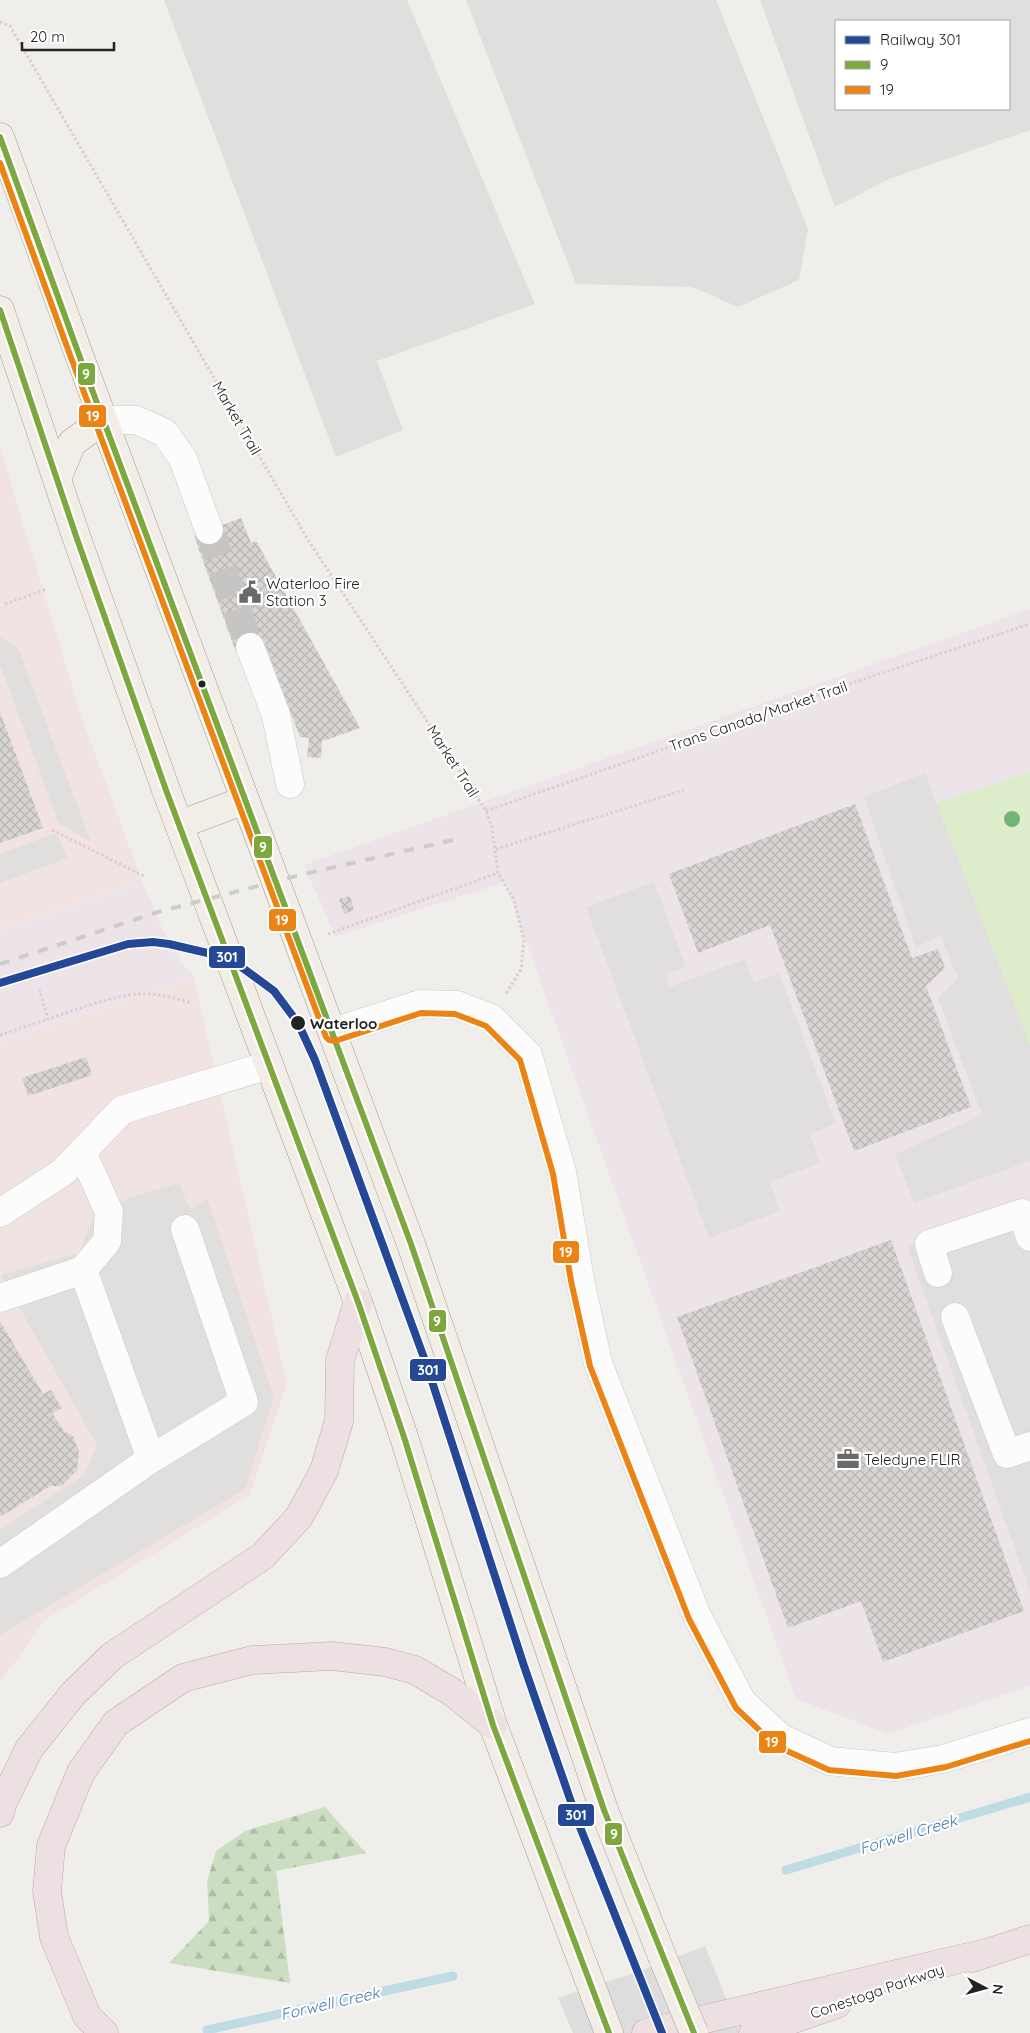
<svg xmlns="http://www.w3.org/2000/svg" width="1030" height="2033" font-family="Quicksand,sans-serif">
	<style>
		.commercial { fill: #f1e3e1 }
		.industrial { fill: #ede4e9 }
		.grass { fill: #ddeccb }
		.forest { fill: url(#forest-firs) }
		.parking { fill: #e0dfde; fill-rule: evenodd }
		.pier { fill: #dedddd }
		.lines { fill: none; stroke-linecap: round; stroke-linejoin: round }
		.stream { stroke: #bfdbe3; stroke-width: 9 }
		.building { fill: url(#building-cross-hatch) }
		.minor-tunnel { stroke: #c7c5c3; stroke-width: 28; stroke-dasharray: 28 14; stroke-linecap: butt }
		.minor-casing { stroke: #c9c8c7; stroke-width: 29 }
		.major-casing { stroke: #a79c86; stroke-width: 29 }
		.highway-casing { stroke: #c5a2ac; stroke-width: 29 }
		.path { stroke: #dccecd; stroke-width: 3; stroke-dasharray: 2.5 2.5; stroke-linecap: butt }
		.minor { stroke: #fdfcfc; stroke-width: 28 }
		.major { stroke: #f3ede7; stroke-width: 28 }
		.highway { stroke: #ece0e2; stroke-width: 28 }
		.rail { stroke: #ccc; stroke-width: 4; stroke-dasharray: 10 10; stroke-linecap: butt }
		.major-bridge-casing { stroke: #a79c86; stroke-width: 29; stroke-linecap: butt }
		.major-bridge { stroke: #f3ede7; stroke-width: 28 }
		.bus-1-casing { stroke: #fff; stroke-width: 10 }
		.bus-2-casing { stroke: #fff; stroke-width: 10 }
		.bus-1 { stroke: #7da840; stroke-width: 6 }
		.bus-2 { stroke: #ec8315; stroke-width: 6 }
		.rail-1-casing { stroke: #fff; stroke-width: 11 }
		.rail-1 { stroke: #244895; stroke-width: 8 }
		.tree { fill: #73b476 }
		.bus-dot { fill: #222; stroke: #fff; stroke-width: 2 }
		.labels { text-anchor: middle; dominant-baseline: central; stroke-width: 4.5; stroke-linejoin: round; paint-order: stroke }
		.street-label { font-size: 15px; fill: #222; stroke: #fff }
		.poi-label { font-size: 15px; fill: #222; stroke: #fff; text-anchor: start }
		.stop-label { font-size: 15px; font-weight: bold; fill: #222; stroke: #fff; text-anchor: start }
		.water-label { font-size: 16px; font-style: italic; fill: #4a7aab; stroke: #fff }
		.line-badge { stroke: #fff; stroke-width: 2 }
		.badge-label { font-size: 14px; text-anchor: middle; font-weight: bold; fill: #fff }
	</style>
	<defs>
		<pattern id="forest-firs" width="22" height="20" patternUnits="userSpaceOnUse" patternTransform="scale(1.25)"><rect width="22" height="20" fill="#cbdec1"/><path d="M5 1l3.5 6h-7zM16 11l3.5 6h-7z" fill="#aebea6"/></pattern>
		<pattern id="building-cross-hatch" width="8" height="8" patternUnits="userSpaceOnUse" patternTransform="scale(1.25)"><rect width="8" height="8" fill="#d7d4d2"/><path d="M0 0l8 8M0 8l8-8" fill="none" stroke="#b8b6b4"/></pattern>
	</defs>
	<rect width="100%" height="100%" fill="#f0eeeb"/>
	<path class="commercial" d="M0,447L81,715L142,881L0,930Z
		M194,978L287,1384L250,1495L45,1620L0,1683V1042Z"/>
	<path class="industrial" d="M1030,609V1686L888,1734L796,1699L505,882L335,937L304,865Z
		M142,881L169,944L194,978L0,1042V930Z"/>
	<path class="grass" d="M1030,772V1047L937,803Z"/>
	<path class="forest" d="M325,1807L366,1853L276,1871L290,1983L169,1963L209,1921L207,1881L216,1851L245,1831Z"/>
	<path class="parking" d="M164,0H407L535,304L377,361L403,430L336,457Z
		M466,0H716L808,229L799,280L738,307L692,287L576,284Z
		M760,0H1030V130L889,179L835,207ZM836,21H1009V109H836Z
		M0,637L18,648L91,842L58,822L0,664Z
		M925,773L1030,1046V1161L914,1203L895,1154L982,1115L938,998L958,978L940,935L916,948L864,797Z
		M57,833L67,858L0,883V854Z
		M654,882L686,967L666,974L670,987L745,959L754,983L779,973L836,1124L810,1134L820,1163L770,1182L780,1211L709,1238L586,907Z
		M179,1183L190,1210L207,1198L274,1398L245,1489L0,1635V1530L84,1475L97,1445L1,1275L79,1253L97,1208Z
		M1030,1202V1591L907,1246Z"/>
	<path class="pier" d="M705,1946L740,2033H573L558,1998L637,1972Z"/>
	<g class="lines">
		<path class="stream" d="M786,1870L1030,1797
			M207,2030L453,1976"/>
	</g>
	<path class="building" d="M241,518L251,543L256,541L360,728L326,740H322L321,758L307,757L309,738L300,737L264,642L236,652L194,536Z
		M0,712L43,828L0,843Z
		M855,804L912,958L938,949L945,968L926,986L971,1107L854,1151L770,925L698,953L669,874Z
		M350,896L354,910L344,914L339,899Z
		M86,1057L92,1075L28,1096L22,1078Z
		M891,1240L1024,1611L883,1662L861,1601L788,1628L677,1317Z
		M0,1321L43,1394L51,1390L62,1408L52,1413L64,1431L73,1436L79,1452L77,1470L62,1486H50L0,1517Z"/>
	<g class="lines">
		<path class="minor-tunnel" d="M209,530L250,647"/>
		<defs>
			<path id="minor" d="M103,420H136L165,433L183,459L209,530
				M250,647L276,715L290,784
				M333,1032L420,1004L457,1005L491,1018L528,1055L562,1172L580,1280L598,1363L697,1616L742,1702L781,1738L830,1761L895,1767L943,1759L1030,1732
				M0,1213L63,1172L122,1110L269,1065
				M938,1273L929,1244L1022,1213L1030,1237
				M0,1298L83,1270L107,1241L109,1212L82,1152
				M955,1317L1007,1454L1030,1446
				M151,1459L244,1402L185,1229
				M0,1564L151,1459L83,1270"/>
			<path id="major" d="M0,137L78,352L411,1244L604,1810L664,1961
				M0,310L76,536L166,790L358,1302L404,1437L493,1725L609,2033
				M57,479L72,443L103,420
				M179,825L245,800"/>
			<path id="highway" d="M0,1813L2,1804L29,1749L73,1694L112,1656L263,1556L299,1517L324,1471L339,1421L340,1360L358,1302
				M972,1958L1030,1939
				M104,2033L87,2016L54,1937L47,1891L51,1846L81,1772L116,1723L183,1678L252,1660L332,1656L385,1662L415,1670L452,1692L493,1725
				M646,2033L990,1952
				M753,2033L837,2004"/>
		</defs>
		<use href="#minor" class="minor-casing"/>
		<use href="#major" class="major-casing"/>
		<use href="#highway" class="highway-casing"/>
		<path class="path" d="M0,22L10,26L308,540L486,811L492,828L498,873L514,900L524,940L521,969L506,994
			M5,604L47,589
			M486,811L858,681L1030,624
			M52,830L146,877
			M496,849L684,790
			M328,934L498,873
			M39,989L48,1019C73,1011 113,995 139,994C157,993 174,998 192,1003
			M0,1035L48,1019"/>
		<use href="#minor" class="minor"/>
		<use href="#major" class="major"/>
		<use href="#highway" class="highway"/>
		<path class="rail" d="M0,964L158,912L304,874L462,838"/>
		<defs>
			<path id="major-bridge" d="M664,1961L694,2033"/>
		</defs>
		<use href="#major-bridge" class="major-bridge-casing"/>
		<use href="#major-bridge" class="major-bridge"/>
		<defs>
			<path id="bus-1" d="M0,137L78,352L411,1244L604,1810L694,2033
				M0,310L76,536L166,790L358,1302L404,1437L493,1725L609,2033"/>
			<path id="bus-2" d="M0,163L70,355L326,1037L329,1040L335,1041L421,1013L455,1014L486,1026L520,1060L553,1174L571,1281L590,1366L689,1619L736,1708L776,1746L829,1770L896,1776L946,1767L1030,1741"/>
		</defs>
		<use href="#bus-1" class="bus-1-casing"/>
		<use href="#bus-2" class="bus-2-casing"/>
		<use href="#bus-1" class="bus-1"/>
		<use href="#bus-2" class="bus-2"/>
		<defs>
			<path id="rail-1" d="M0,983L128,944L153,942L169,944L229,958L274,991L298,1023L315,1060L427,1366L524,1666L578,1822L662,2033"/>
		</defs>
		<use href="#rail-1" class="rail-1-casing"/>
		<use href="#rail-1" class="rail-1"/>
	</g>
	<circle class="tree" cx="1012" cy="819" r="8"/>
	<defs>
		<symbol id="civic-bare" viewBox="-9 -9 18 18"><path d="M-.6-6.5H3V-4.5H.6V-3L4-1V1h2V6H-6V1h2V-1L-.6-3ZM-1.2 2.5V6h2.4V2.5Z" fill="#6a6968" stroke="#fff" stroke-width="2.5" paint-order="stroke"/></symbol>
		<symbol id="office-bare" viewBox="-9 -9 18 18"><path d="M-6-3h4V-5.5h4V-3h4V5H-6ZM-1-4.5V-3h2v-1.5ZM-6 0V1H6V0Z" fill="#6a6968" stroke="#fff" stroke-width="2.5" paint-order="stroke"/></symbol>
	</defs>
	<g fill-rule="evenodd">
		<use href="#civic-bare" x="234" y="576" width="32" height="32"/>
		<use href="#office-bare" x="832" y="1443" width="32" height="32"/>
	</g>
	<g class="bus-dot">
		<circle cx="202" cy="684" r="4.5"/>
		<circle cx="298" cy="1023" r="8"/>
	</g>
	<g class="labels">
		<g class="street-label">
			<text transform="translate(237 418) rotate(60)">Market Trail</text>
			<text transform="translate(758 716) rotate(-19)">Trans Canada/Market Trail</text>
			<text transform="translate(453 761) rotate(57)">Market Trail</text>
			<text transform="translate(877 1991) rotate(-19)">Conestoga Parkway</text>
		</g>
		<g class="poi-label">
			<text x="266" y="583">Waterloo Fire<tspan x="266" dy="17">Station 3</tspan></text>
			<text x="864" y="1459">Teledyne FLIR</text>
		</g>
		<g class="stop-label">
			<text x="310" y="1023">Waterloo</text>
		</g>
		<g class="water-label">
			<text transform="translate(908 1834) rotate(-17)">Forwell Creek</text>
			<text transform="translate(330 2003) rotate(-13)">Forwell Creek</text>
		</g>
	</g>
	<g class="line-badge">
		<rect x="77" y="362" width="19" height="24" rx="5" fill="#7da840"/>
		<rect x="78" y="404" width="29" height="24" rx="5" fill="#ec8315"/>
		<rect x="253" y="835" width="20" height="24" rx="5" fill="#7da840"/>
		<rect x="268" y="908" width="29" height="24" rx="5" fill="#ec8315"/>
		<rect x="208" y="945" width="38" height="24" rx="5" fill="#244895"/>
		<rect x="552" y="1240" width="28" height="24" rx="5" fill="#ec8315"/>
		<rect x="428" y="1309" width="19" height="24" rx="5" fill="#7da840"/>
		<rect x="409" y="1358" width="38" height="24" rx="5" fill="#244895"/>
		<rect x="758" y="1730" width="29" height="24" rx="5" fill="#ec8315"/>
		<rect x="557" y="1803" width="38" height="24" rx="5" fill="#244895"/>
		<rect x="604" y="1822" width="19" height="24" rx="5" fill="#7da840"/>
	</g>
	<g class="badge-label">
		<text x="86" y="379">9</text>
		<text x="93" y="421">19</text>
		<text x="263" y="852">9</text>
		<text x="282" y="925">19</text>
		<text x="227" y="962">301</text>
		<text x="566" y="1257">19</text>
		<text x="437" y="1326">9</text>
		<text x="428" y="1375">301</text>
		<text x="772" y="1747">19</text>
		<text x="576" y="1820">301</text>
		<text x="614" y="1839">9</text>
	</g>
	<rect x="835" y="20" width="175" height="90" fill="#ffffff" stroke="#a7a7a7"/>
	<rect x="845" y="36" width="25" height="8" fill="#244895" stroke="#a7a7a7"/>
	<text x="880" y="45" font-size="15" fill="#222222">Railway 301</text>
	<rect x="845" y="61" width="25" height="8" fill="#7da840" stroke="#a7a7a7"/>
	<text x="880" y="70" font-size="15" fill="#222222">9</text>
	<rect x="845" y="86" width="25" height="8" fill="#ec8315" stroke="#a7a7a7"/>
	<text x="880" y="95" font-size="15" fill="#222222">19</text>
	<g transform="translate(985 1988) rotate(96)" stroke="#ffffff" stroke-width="4" paint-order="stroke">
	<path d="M0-4L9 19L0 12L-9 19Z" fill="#222222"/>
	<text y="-8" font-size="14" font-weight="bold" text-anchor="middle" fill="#222222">N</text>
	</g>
	<path d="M22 42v8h92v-8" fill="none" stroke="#222222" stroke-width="2.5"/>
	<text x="30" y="42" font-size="15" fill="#222222" stroke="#ffffff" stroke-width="4" paint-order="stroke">20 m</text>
</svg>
